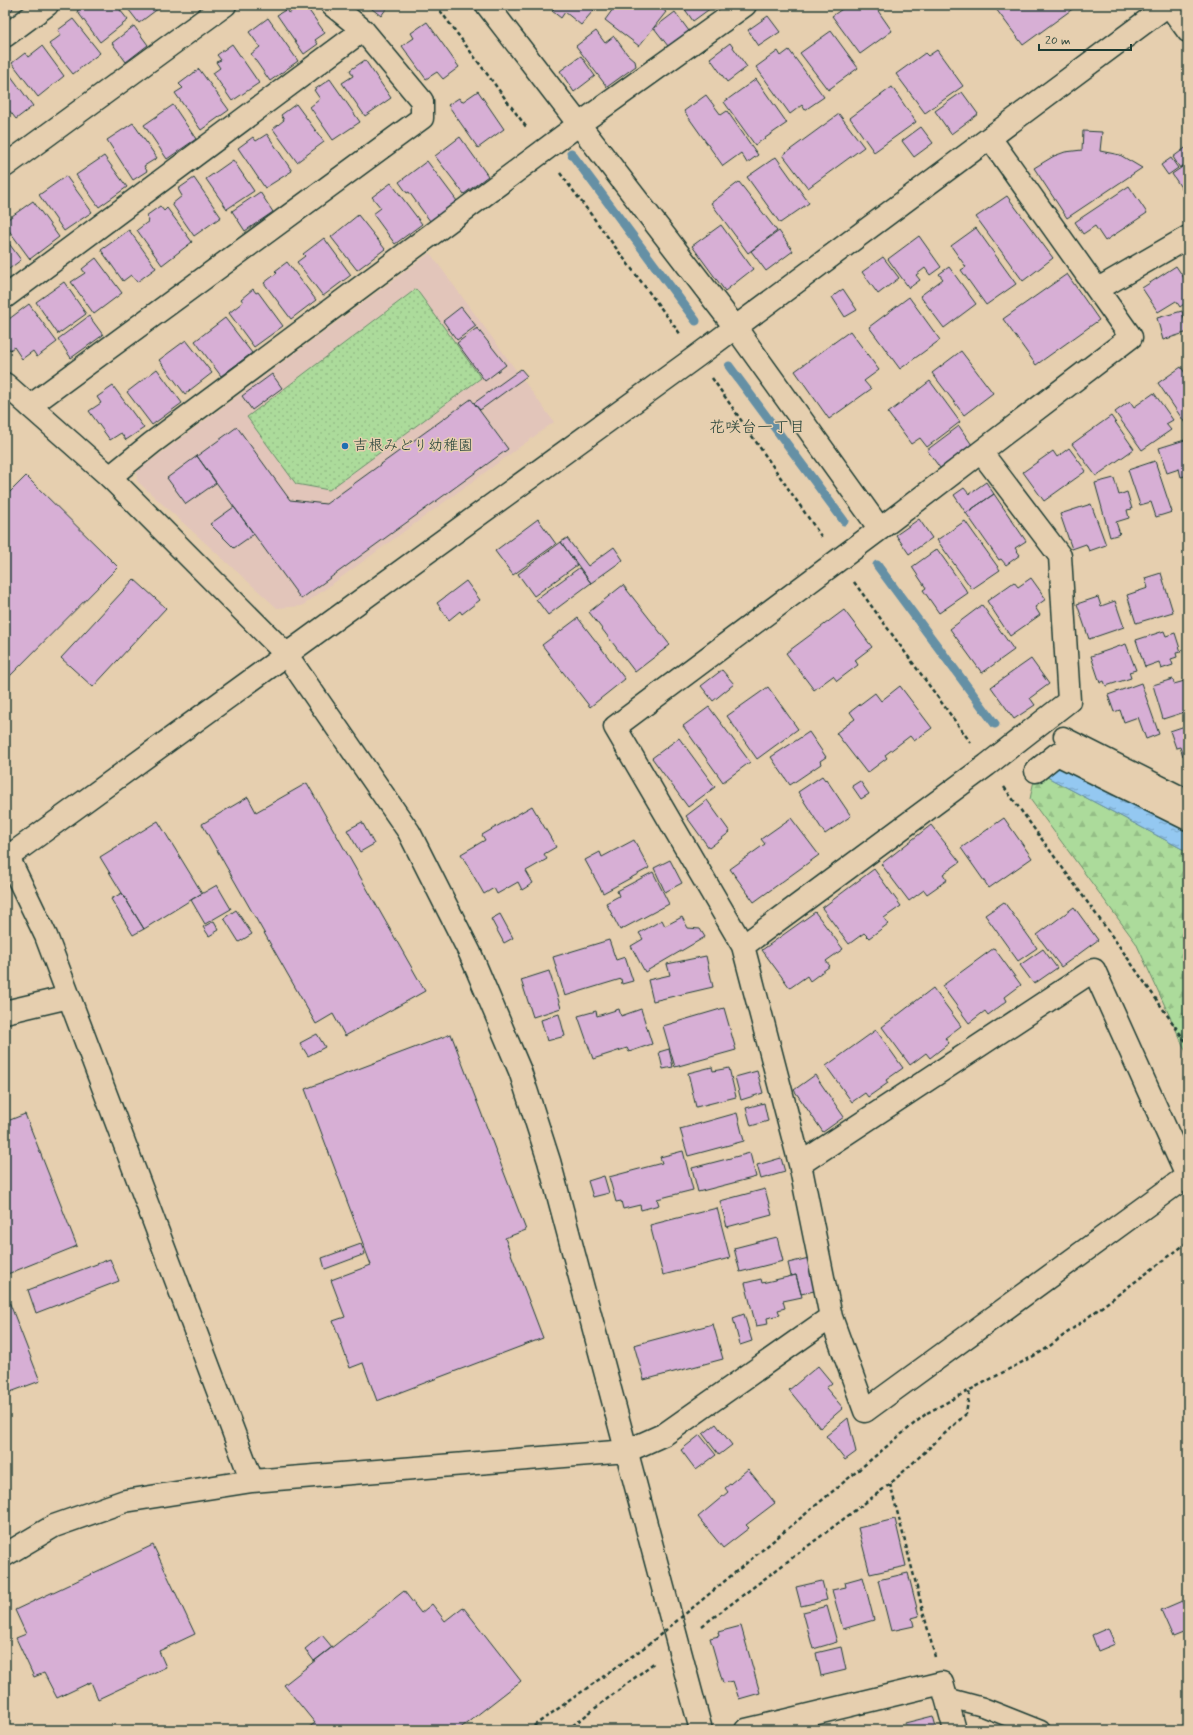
<svg xmlns="http://www.w3.org/2000/svg" width="1193" height="1735" font-family="Mynerve,'Klee One',sans-serif">
	<style>
		.built { fill: #e2c5ba }
		.forest { fill: url(#forest-firs); stroke: #668c68 }
		.park { fill: url(#park-dots); stroke: #668c68 }
		.water { fill: url(#water-ripples); stroke: #6590a5 }
		.lines { fill: none; stroke-linecap: round; stroke-linejoin: round }
		.stream { stroke: #6590a5; stroke-width: 9 }
		.building { fill: #d7afd5; stroke: #1f3d34 }
		.lane-casing { stroke: #1f3d34; stroke-width: 21 }
		.street-casing { stroke: #1f3d34; stroke-width: 25 }
		.secondary-casing { stroke: #1f3d34; stroke-width: 25 }
		.path { stroke: #1f3d34; stroke-width: 2.5; stroke-dasharray: 4 3; stroke-linecap: butt }
		.lane { stroke: #e6cfaf; stroke-width: 18 }
		.street { stroke: #e6cfaf; stroke-width: 22 }
		.secondary { stroke: #e6cfaf; stroke-width: 22 }
		.path-bridge { stroke: #1f3d34; stroke-width: 2.5; stroke-dasharray: 4 3; stroke-linecap: butt }
		.poi-dot { fill: #1f6fb2; stroke: #e6cfaf; stroke-width: 1.5 }
		.labels { text-anchor: middle; dominant-baseline: central; stroke-width: 3; stroke-linejoin: round; paint-order: stroke }
		.poi-label { font-size: 15px; fill: #1f3d34; stroke: #e6cfaf; text-anchor: start }
		.neighbourhood-label { font-size: 16px; fill: #1f3d34; stroke: #e6cfaf }
	</style>
	<defs>
		<pattern id="forest-firs" width="22" height="20" patternUnits="userSpaceOnUse"><rect width="22" height="20" fill="#acdb9b"/><path d="M5 1l3.5 6h-7zM16 11l3.5 6h-7z" fill="#94bd86"/></pattern>
		<pattern id="park-dots" width="8" height="8" patternUnits="userSpaceOnUse"><rect width="8" height="8" fill="#acdb9b"/><path d="M2 2h.1M6 6h.1" fill="none" stroke="#94bd86" stroke-width="1.8" stroke-linecap="round"/></pattern>
		<pattern id="water-ripples" width="26" height="14" patternUnits="userSpaceOnUse"><rect width="26" height="14" fill="#94c8f1"/><path d="M2 4q2-2 4 0t4 0M15 11q2-2 4 0t4 0" fill="none" stroke="#78a4c4"/></pattern>
	</defs>
	<rect width="100%" height="100%" fill="#e6cfaf"/>
	<filter id="ink" filterUnits="userSpaceOnUse"><feTurbulence type="fractalNoise" baseFrequency=".025" numOctaves="2"/><feDisplacementMap in="SourceGraphic" scale="8" xChannelSelector="R" yChannelSelector="G"/><feConvolveMatrix kernelMatrix="1 2 1 2 8 2 1 2 1" color-interpolation-filters="sRGB"/></filter>
	<g filter="url(#ink)">
		<path class="built" d="M430,253L554,422L302,606L277,608L137,481V471Z"/>
		<path class="forest" d="M1036,771L1188,852V1056L1136,943L1030,799Z"/>
		<path class="park" d="M416,289L481,378L329,490L296,484L247,417Z"/>
		<path class="water" d="M1047,762L1188,819V852L1036,771Z"/>
		<g class="lines">
			<path class="stream" d="M571,153L696,321
				M729,366L844,521
				M877,565L995,724"/>
		</g>
		<path class="building" d="M5,5H10L13,9L5,15Z
			M85,5H116L128,20L100,42L77,11Z
			M125,5H163L139,23Z
			M300,5H305L325,33L315,40L318,44L304,54L277,15L287,9L289,13Z
			M367,5H389L381,16Z
			M558,5H598L581,25L565,12L561,18L552,11Z
			M616,5H657L666,12L639,46L605,20Z
			M682,5H715L693,21Z
			M848,5H874L892,31L860,54L832,16Z
			M993,5H1078L1023,45Z
			M675,12L689,31L668,46L654,28Z
			M768,16L780,32L759,46L748,30Z
			M268,18L298,61L270,81L251,54L260,47L249,32Z
			M73,19L100,53L73,74L49,44L61,35L58,30Z
			M427,22L459,67L443,79L437,72L426,79L402,46L414,38L411,33Z
			M134,26L148,45L126,62L112,43Z
			M596,31L605,43L614,36L627,54L635,61L636,66L607,87L576,46Z
			M831,31L858,68L828,90L800,53Z
			M730,43L747,67L727,82L710,58Z
			M232,44L259,83L232,101L213,73L220,68L216,62L221,60L217,55Z
			M42,46L64,76L38,97L12,63L25,53L28,57Z
			M789,50L824,97L805,110L802,105L790,114L756,67L778,51L781,56Z
			M937,50L963,86L925,113L896,74L925,53L928,56Z
			M581,56L595,76L574,92L560,71Z
			M365,60L391,98L365,116L342,83L353,76L350,70Z
			M5,68L33,106L16,119L9,110L5,113Z
			M199,69L229,110L201,130L175,93L183,88L179,84Z
			M330,79L360,122L333,140L310,107L320,99L314,90Z
			M756,79L787,123L755,145L724,102Z
			M892,87L916,122L874,152L850,118Z
			M478,91L504,129L478,148L448,105L459,98L462,102Z
			M962,92L978,114L951,134L935,111Z
			M706,95L721,115L727,111L758,155L747,163L741,153L723,166L684,111Z
			M296,104L324,142L297,162L273,129L284,120L281,115Z
			M173,105L196,139L167,159L144,125Z
			M839,114L864,147L808,188L783,155Z
			M133,123L157,158L144,166L147,171L133,180L107,140Z
			M921,127L933,143L914,157L902,141Z
			M1083,131L1102,132L1100,151L1120,155L1142,168L1067,218L1034,168L1054,156L1065,152L1082,150Z
			M267,134L292,171L265,188L238,148L253,137L256,141Z
			M460,137L488,176L464,194L435,156Z
			M1188,146V162L1180,168L1173,157Z
			M104,156L127,187L99,207L76,175Z
			M776,157L809,203L780,223L747,177Z
			M1171,158L1178,168L1168,175L1161,165Z
			M233,160L254,191L227,209L206,179Z
			M427,161L457,201L430,221L409,192L407,193L399,182Z
			M1188,163V198L1172,174Z
			M66,176L92,212L64,231L39,195Z
			M194,178L221,217L194,236L172,204L182,196L178,189Z
			M739,182L777,231L748,253L711,203Z
			M391,183L422,224L395,244L373,214L381,208L372,197Z
			M1129,186L1147,213L1105,241L1095,226L1083,234L1075,222Z
			M260,192L273,212L245,231L232,211Z
			M1007,196L1053,258L1023,281L976,217Z
			M33,201L59,237L30,259L5,225V221Z
			M160,206L164,211L167,208L192,242L162,265L137,230L149,221L146,216Z
			M358,215L385,249L357,270L331,237Z
			M721,225L753,269L725,291L692,246Z
			M976,228L1016,284L986,305L961,270L966,267L951,246Z
			M129,230L156,268L137,282L131,275L123,281L101,250Z
			M779,231L793,251L766,271L751,251Z
			M919,236L941,267L930,275L925,268L916,275L920,280L909,288L888,259Z
			M5,238L21,260L5,272Z
			M324,238L351,275L323,296L297,262L305,256L303,254Z
			M883,257L899,278L878,294L862,272Z
			M96,258L122,293L94,314L71,282L85,273L82,269Z
			M287,262L316,300L291,319L264,283L277,273L275,271Z
			M1176,266L1188,284V301L1180,307L1176,301L1158,312L1142,288Z
			M949,267L976,304L944,328L920,296L943,279L939,274Z
			M1067,274L1099,320L1036,365L1003,319Z
			M64,282L86,314L58,334L36,302Z
			M253,289L256,293L258,292L283,326L254,347L229,313L243,302L241,299Z
			M843,289L857,310L845,317L832,297Z
			M909,297L940,340L900,369L869,327Z
			M29,304L57,342L37,357L33,351L22,359L14,347L10,350L5,343V322Z
			M461,307L476,326L457,340L443,321Z
			M1182,311L1188,332L1163,340L1157,318Z
			M89,316L103,335L71,358L58,339Z
			M225,318L252,353L221,376L195,341Z
			M477,328L506,365L485,381L457,343Z
			M850,331L879,370L864,381L871,389L829,419L795,371Z
			M186,340L212,373L185,394L159,360Z
			M961,351L993,393L964,415L932,373Z
			M1181,367L1185,373L1188,371V421L1185,423L1158,383Z
			M157,369L182,403L152,425L127,392Z
			M521,369L527,376L480,410L474,403Z
			M272,374L282,388L252,410L242,396Z
			M930,381L960,422L927,447L920,438L911,444L888,413Z
			M113,386L144,428L126,440L121,433L110,440L89,411L101,403L97,397Z
			M1154,393L1173,420L1166,424L1171,430L1142,450L1115,412L1130,401L1134,407Z
			M471,399L508,449L301,599L197,456L237,427L290,500L326,504Z
			M1111,416L1134,449L1096,476L1072,444Z
			M959,426L972,445L940,468L927,450Z
			M1188,439V475L1181,477L1179,469L1167,473L1159,448Z
			M1069,448L1086,471L1044,501L1023,472L1053,451L1057,457Z
			M197,456L216,483L186,504L167,478Z
			M1155,461L1172,512L1156,517L1151,502L1140,505L1128,470Z
			M26,476L118,567L5,681V497Z
			M1114,478L1119,495L1127,492L1132,509L1127,510L1129,518L1116,522L1120,534L1110,537L1095,483Z
			M986,482L994,494L966,513L954,495L964,488L969,494Z
			M994,494L1026,541L1015,548L1020,555L1006,565L1001,559L999,560L966,513Z
			M1091,504L1106,545L1089,551L1086,544L1072,549L1060,514Z
			M234,507L254,534L234,548L210,524Z
			M538,519L556,544L513,575L495,551Z
			M919,519L932,538L909,554L896,535Z
			M965,521L1000,570L972,589L937,540Z
			M567,538L588,566L614,547L623,560L591,583L561,542Z
			M561,542L577,565L534,596L518,574Z
			M937,549L968,593L939,613L923,590L926,588L912,567Z
			M579,568L591,583L548,615L536,599Z
			M1161,573L1173,612L1136,623L1127,595L1148,588L1145,578Z
			M1031,578L1046,599L1035,607L1040,615L1010,636L987,601L1014,582L1018,587Z
			M134,579L166,608L93,687L61,658Z
			M466,581L480,600L462,614L460,611L449,620L437,603Z
			M623,585L670,645L635,672L589,612Z
			M1098,597L1101,606L1115,601L1124,627L1089,639L1077,604Z
			M982,605L1014,650L982,673L950,629Z
			M844,610L872,647L855,660L858,665L837,681L833,676L814,690L786,653Z
			M578,618L625,679L590,707L542,645Z
			M1164,631L1166,636L1175,633L1181,652L1176,653L1177,657L1171,659L1173,665L1161,669L1159,662L1145,667L1136,640Z
			M1126,644L1136,670L1129,672L1131,678L1106,686L1104,681L1100,683L1091,656Z
			M1031,659L1049,684L1030,698L1035,705L1014,719L991,687Z
			M722,670L734,684L713,701L701,686Z
			M1173,679L1174,684L1188,680V711L1163,719L1153,685Z
			M1141,683L1159,734L1146,739L1138,717L1124,722L1120,710L1114,712L1108,695Z
			M900,686L932,728L914,741L910,736L885,755L887,758L867,773L836,733L855,719L850,712L875,693L881,701Z
			M768,687L798,729L757,759L727,716Z
			M709,707L750,762L723,782L683,726Z
			M1188,725V754L1183,756L1180,747L1176,748L1170,731Z
			M809,732L826,757L820,761L821,764L790,785L771,757Z
			M679,738L715,787L688,807L652,758Z
			M822,776L825,780L826,779L851,816L825,834L798,792Z
			M860,781L869,794L861,799L852,786Z
			M307,783L425,991L345,1036L333,1014L316,1024L202,824L248,797L256,812Z
			M707,800L730,832L709,848L686,816Z
			M532,806L556,847L544,854L547,859L526,871L533,883L522,890L518,882L497,894L494,888L484,894L461,854L485,840L482,835Z
			M791,818L819,855L754,902L730,869L765,844L761,839Z
			M1004,818L1032,858L989,888L961,848Z
			M158,821L202,893L144,929L100,857Z
			M362,822L374,844L360,852L347,830Z
			M931,825L960,862L943,874L947,880L927,894L924,890L909,901L881,864Z
			M634,840L649,868L603,893L585,860L600,852L602,857Z
			M670,860L682,883L665,892L654,868Z
			M874,869L901,906L884,918L888,924L869,938L864,933L849,944L822,908Z
			M653,872L669,904L620,930L606,903L619,896L617,891Z
			M217,885L231,909L205,924L191,900Z
			M122,893L144,929L133,935L111,899Z
			M1004,902L1037,948L1018,961L985,915Z
			M1074,907L1098,940L1061,967L1037,935Z
			M236,910L252,934L239,942L224,918Z
			M815,912L843,949L826,961L830,966L810,981L807,976L790,988L762,950Z
			M500,914L513,938L504,943L491,919Z
			M682,917L688,928L700,929L705,937L645,972L631,946L643,939L639,933L662,920L665,926Z
			M214,921L219,930L209,936L203,927Z
			M609,940L616,960L625,957L633,981L622,984L621,979L565,996L553,957Z
			M994,948L1021,985L1005,997L1007,1001L988,1015L985,1011L969,1023L942,986Z
			M1043,949L1057,968L1034,984L1020,965Z
			M706,956L713,987L653,1001L648,980L670,975L667,964Z
			M549,971L561,1008L533,1017L521,980Z
			M933,988L961,1026L945,1038L949,1043L930,1058L926,1053L910,1065L882,1027Z
			M724,1008L736,1050L675,1067L663,1026Z
			M619,1009L621,1016L641,1009L652,1044L629,1052L627,1048L593,1059L578,1016L596,1011L597,1016Z
			M559,1014L565,1036L547,1041L541,1020Z
			M876,1030L903,1068L886,1080L888,1083L868,1097L865,1093L852,1102L826,1066Z
			M317,1034L325,1047L308,1056L300,1043Z
			M451,1034L526,1230L505,1238L543,1338L377,1401L363,1363L350,1368L333,1321L345,1317L331,1280L371,1265L305,1089Z
			M669,1049L673,1067L663,1069L659,1052Z
			M712,1067L713,1071L729,1068L736,1097L696,1107L688,1073Z
			M757,1071L763,1093L741,1100L735,1077Z
			M815,1075L844,1117L823,1132L794,1090Z
			M764,1103L768,1121L751,1126L746,1108Z
			M737,1113L744,1141L688,1156L680,1129Z
			M25,1114L77,1246L5,1275V1122Z
			M683,1151L693,1190L657,1199L659,1205L641,1210L640,1205L623,1209L621,1201L616,1202L609,1177L662,1163L660,1157Z
			M750,1153L756,1177L698,1192L692,1168Z
			M781,1158L785,1172L761,1179L757,1165Z
			M604,1176L609,1193L593,1197L588,1181Z
			M765,1189L772,1215L727,1227L720,1201Z
			M717,1208L730,1258L663,1275L650,1225Z
			M777,1237L783,1261L740,1272L734,1248Z
			M361,1244L365,1254L325,1269L322,1258Z
			M809,1258L815,1283L814,1291L801,1294L796,1275L791,1276L788,1263Z
			M110,1259L119,1281L36,1313L28,1290Z
			M796,1275L802,1297L783,1301L785,1308L778,1310L780,1315L767,1318L768,1324L756,1326L745,1283L761,1279L762,1283Z
			M5,1291L40,1381L5,1394Z
			M744,1314L752,1341L740,1345L733,1318Z
			M713,1324L723,1359L644,1380L634,1345Z
			M818,1366L832,1383L826,1388L843,1408L820,1428L789,1390Z
			M848,1418L856,1452L845,1460L826,1436Z
			M716,1424L732,1445L719,1455L703,1434Z
			M700,1435L716,1455L696,1470L681,1450Z
			M748,1469L775,1503L746,1525L749,1528L723,1548L698,1517L728,1492L725,1488Z
			M895,1519L906,1566L870,1574L858,1528Z
			M153,1545L195,1634L159,1651L166,1667L98,1699L91,1682L57,1698L44,1673L34,1677L16,1638L26,1634L15,1610Z
			M908,1573L919,1616L912,1618L914,1626L891,1631L878,1580Z
			M863,1577L874,1620L843,1629L832,1590L846,1587L845,1582Z
			M822,1581L827,1600L801,1606L796,1587Z
			M404,1591L421,1613L432,1604L445,1621L463,1607L521,1681L458,1730H305L315,1723L284,1685Z
			M1182,1601L1188,1615V1631L1173,1637L1161,1610Z
			M827,1606L837,1642L813,1649L803,1612Z
			M741,1626L760,1693L739,1699L733,1681L723,1683L710,1638L719,1636L718,1632Z
			M1108,1628L1115,1644L1098,1651L1092,1635Z
			M322,1635L332,1647L314,1661L305,1649Z
			M841,1647L846,1670L821,1676L816,1653Z
			M933,1716L937,1730H907L905,1723Z"/>
		<g class="lines">
			<defs>
				<path id="lane" d="M1063,736L1188,799
					M946,1697L983,1707L1041,1730"/>
				<path id="street" d="M487,5L735,327L880,529
					M5,36L47,5
					M5,166L225,5
					M1098,289L1188,237
					M5,297L363,30
					M30,406L422,118V101L363,30L332,5
					M110,477L152,443L578,125L745,5
					M1036,771L1057,754L1188,819
					M743,946L987,765L1069,701L1060,556L981,452
					M800,1164L1094,970L1187,1176L865,1411L831,1317L800,1164L743,946L615,727L880,529L1131,337L990,138
					M627,1451L665,1434L831,1317
					M746,1730L942,1683L955,1730"/>
				<path id="secondary" d="M1169,5L1188,31
					M5,384L110,477L286,654L409,832L470,953L520,1071L549,1161L701,1730
					M5,851L46,936L252,1481
					M8,857L697,356L1168,5
					M5,1012L69,997
					M5,1555L54,1526L125,1501L252,1481L627,1451"/>
			</defs>
			<use href="#lane" class="lane-casing"/>
			<use href="#street" class="street-casing"/>
			<use href="#secondary" class="secondary-casing"/>
			<path class="path" d="M436,5L527,128
				M560,173L681,335
				M712,378L823,539
				M854,582L971,743
				M1004,787L1122,950L1188,1045
				M927,1413L1043,1351L1188,1242
				M890,1484L935,1657
				M702,1626L890,1484L966,1414L970,1389
				M567,1730L655,1662"/>
			<use href="#lane" class="lane"/>
			<use href="#street" class="street"/>
			<use href="#secondary" class="secondary"/>
			<path class="path-bridge" d="M528,1730L649,1644L927,1413"/>
		</g>
	</g>
	<circle class="poi-dot" cx="345" cy="446" r="4"/>
	<g class="labels">
		<g class="poi-label">
			<text x="353" y="446">吉根みどり幼稚園</text>
		</g>
		<g class="neighbourhood-label">
			<text x="757" y="427">花咲台一丁目</text>
		</g>
	</g>
	<rect width="1193" height="1735" fill="none" stroke="#e6cfaf" stroke-width="20"/>
	<rect x="10" y="10" width="1173" height="1715" fill="none" stroke="#1f3d34" stroke-width="1.5" filter="url(#ink)"/>
	<path d="M1039 44v6h92v-6" fill="none" stroke="#1f3d34" stroke-width="2"/>
	<text x="1045" y="44" font-size="12" fill="#1f3d34" stroke="#e6cfaf" stroke-width="3" paint-order="stroke">20 m</text>
</svg>
